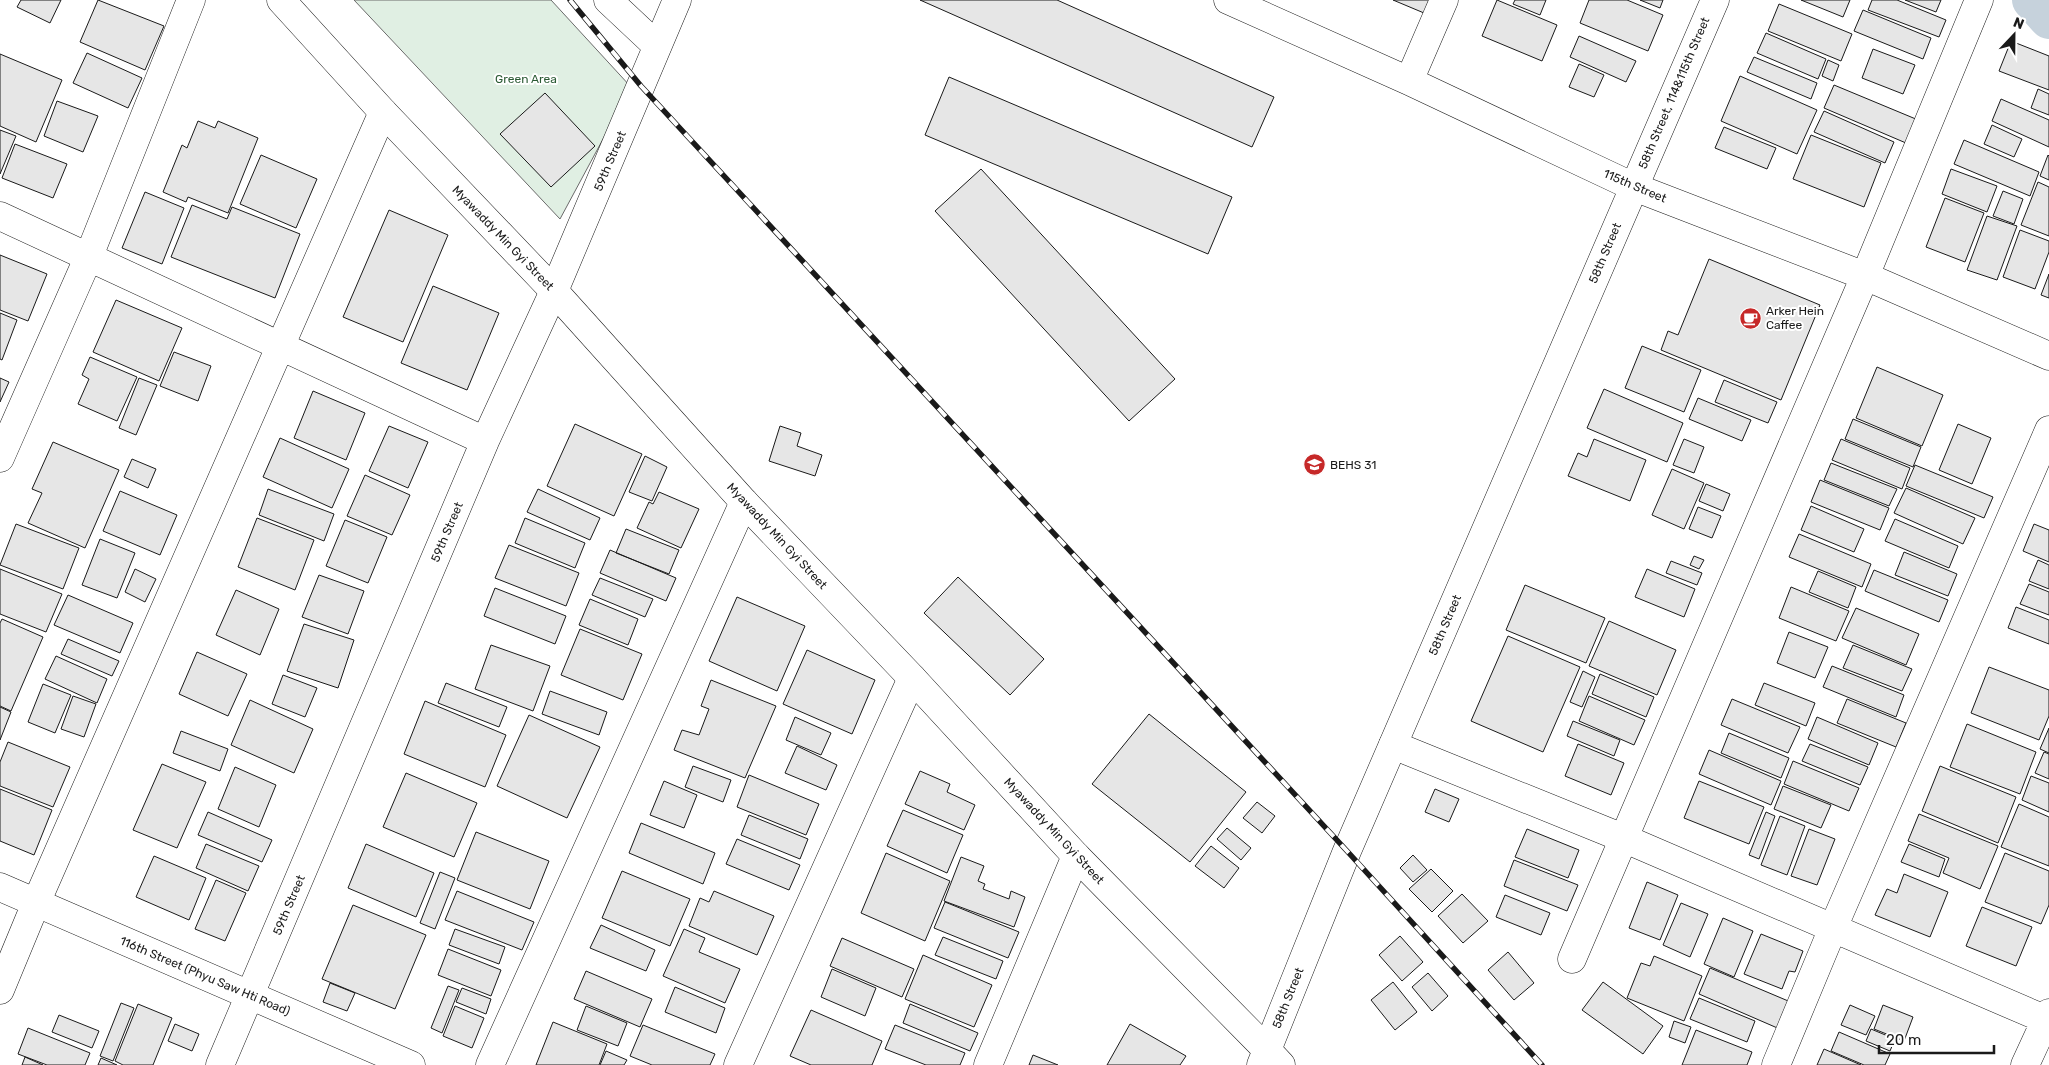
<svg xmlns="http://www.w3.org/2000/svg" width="2049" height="1065" font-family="Rubik,sans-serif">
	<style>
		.green { fill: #e0efe3; stroke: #6a6a6a }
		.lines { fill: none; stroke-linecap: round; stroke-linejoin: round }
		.canal { stroke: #c6d2dc; stroke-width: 40 }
		.building { fill: #e6e6e6; stroke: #1a1a1a }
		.minor-casing { stroke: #1a1a1a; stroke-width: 29 }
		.secondary-casing { stroke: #1a1a1a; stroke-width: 29 }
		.minor { stroke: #fff; stroke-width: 28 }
		.secondary { stroke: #fff; stroke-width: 28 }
		.rail-casing { stroke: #1a1a1a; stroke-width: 5.5 }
		.rail { stroke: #fff; stroke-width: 4; stroke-dasharray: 11; stroke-linecap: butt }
		.labels { text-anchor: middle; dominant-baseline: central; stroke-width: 4; stroke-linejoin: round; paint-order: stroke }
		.park-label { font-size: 12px; fill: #2b5a34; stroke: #fff }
		.street-label { font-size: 12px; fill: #1a1a1a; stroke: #fff }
		.poi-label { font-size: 12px; fill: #1a1a1a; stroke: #fff; text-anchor: start }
	</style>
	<rect width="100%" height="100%" fill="#fff"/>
	<path class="green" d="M354,0H551L631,87L560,219Z"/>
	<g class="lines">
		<path class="canal" d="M2032,0L2049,19"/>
	</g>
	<path class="building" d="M21,0H61L50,23L17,7Z
		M98,0L164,26L145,70L80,42Z
		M920,0H1057L1274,97L1252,147Z
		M1393,0H1429L1424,13Z
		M1497,0L1557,25L1542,61L1482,36Z
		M1515,0H1546L1540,15L1513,4Z
		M1589,0H1627L1663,15L1648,51L1580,23Z
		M1640,0H1663L1660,8Z
		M1801,0H1850L1843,17Z
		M1872,0H1897L1946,20L1939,37L1868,10Z
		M1905,0H1941L1936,12Z
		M1779,4L1852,34L1841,61L1768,31Z
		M1863,10L1931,38L1923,59L1854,31Z
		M1766,33L1826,59L1818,79L1757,53Z
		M1579,36L1636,61L1626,82L1570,57Z
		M2011,41L2049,56V90L1999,71Z
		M1873,49L1915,65L1903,94L1862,78Z
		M87,53L142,78L128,108L73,83Z
		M0,54L62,80L36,142L0,126Z
		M1754,57L1817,83L1811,99L1747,72Z
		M1828,60L1839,65L1833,81L1822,76Z
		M1579,64L1604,75L1594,97L1569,87Z
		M1740,76L1817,110L1797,154L1721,121Z
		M949,77L1232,197L1208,254L925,135Z
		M1834,85L1923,122L1913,146L1824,108Z
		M2038,89L2049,94V115L2031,108Z
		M545,93L595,146L551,187L500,134Z
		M2001,99L2049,120V147L1992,121Z
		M57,101L98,116L83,152L44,136Z
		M1824,111L1894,142L1885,163L1814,132Z
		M198,121L215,128L218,121L258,138L228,213L188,197L186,202L163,192L182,145L187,148Z
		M1992,125L2022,139L2014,157L1984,144Z
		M1724,127L1776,148L1767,169L1715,148Z
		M0,130L16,136L0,174Z
		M1811,135L1881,163L1864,207L1793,179Z
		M1964,140L2039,172L2030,196L1954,164Z
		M15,144L67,164L53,198L2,178Z
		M261,155L317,179L296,228L240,204Z
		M2048,155L2049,156V180L2040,176Z
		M981,169L1175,379L1129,421L935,211Z
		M1951,169L1997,186L1987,212L1942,194Z
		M2038,182L2049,187V236L2021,225Z
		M2003,191L2023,199L2014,224L1993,216Z
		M145,192L184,208L162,264L122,248Z
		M1945,198L1984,213L1965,262L1926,247Z
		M192,205L227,219L232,207L300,234L275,298L171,257Z
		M389,210L448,235L403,342L343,317Z
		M1987,216L2017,226L1997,280L1967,270Z
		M2020,230L2049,241V252L2035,289L2003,277Z
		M0,255L47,274L28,321L0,310Z
		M1709,259L1820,305L1781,400L1661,350L1668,331L1678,335Z
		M2049,274V298L2041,295Z
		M433,286L499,313L467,390L401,363Z
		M116,300L182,328L159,381L93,352Z
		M0,313L17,320L2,360L0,359Z
		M1642,346L1701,370L1684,412L1625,388Z
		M174,352L211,366L198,401L160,386Z
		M90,357L137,377L117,421L78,404L89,379L82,375Z
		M1877,367L1943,395L1922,446L1856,418Z
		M0,378L9,382L0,402Z
		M139,378L157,385L136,435L119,428Z
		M1724,380L1777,402L1768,423L1715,402Z
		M1604,389L1683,423L1667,462L1587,428Z
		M313,391L365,413L346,460L294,438Z
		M1698,398L1751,420L1742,441L1689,419Z
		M1853,419L1921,447L1913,467L1845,439Z
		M575,424L642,454L614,516L547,486Z
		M1958,424L1991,438L1972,484L1939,470Z
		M389,426L428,442L408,488L369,471Z
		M780,426L801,433L797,446L822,455L815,476L769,461Z
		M280,438L349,469L332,508L263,477Z
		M1594,439L1646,460L1630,501L1568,476L1578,453L1587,457Z
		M1684,439L1704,447L1694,473L1673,465Z
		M1841,439L1910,468L1902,489L1832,460Z
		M53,442L119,470L85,548L28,523L42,493L32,489Z
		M645,456L667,467L652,501L629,492Z
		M132,459L156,469L148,488L124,477Z
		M1831,463L1897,489L1889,506L1824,480Z
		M1915,465L1993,497L1984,518L1906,486Z
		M1672,469L1704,483L1684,529L1652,515Z
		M365,475L410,495L392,535L347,516Z
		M1820,480L1889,508L1880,530L1811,502Z
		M1706,484L1730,494L1723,511L1699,501Z
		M1906,488L1975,518L1963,544L1894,513Z
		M268,489L334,514L324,541L259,515Z
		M538,489L600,518L590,540L527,512Z
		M120,491L177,515L160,555L103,531Z
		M659,492L699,509L681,548L637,528L649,502L653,504Z
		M1811,506L1864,529L1854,552L1801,530Z
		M1698,507L1721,516L1712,538L1689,529Z
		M257,518L314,540L295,590L238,567Z
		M525,518L585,543L575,568L515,543Z
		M1895,519L1958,546L1949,568L1885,541Z
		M345,520L387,537L368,583L326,566Z
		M16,524L79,548L63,589L0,565Z
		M2034,524L2049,530V562L2023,551Z
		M626,529L679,550L669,574L616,553Z
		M1799,534L1871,564L1862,587L1789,557Z
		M100,539L135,553L117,598L82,585Z
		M509,545L579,573L566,606L495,578Z
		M610,550L676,578L666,601L600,573Z
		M1904,552L1957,574L1948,596L1895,575Z
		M1694,556L1704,560L1699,569L1690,565Z
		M2038,560L2049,565V589L2029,581Z
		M1671,561L1702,573L1697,585L1666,573Z
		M0,569L62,594L46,632L0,614Z
		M135,569L156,579L145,602L125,592Z
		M1647,569L1695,589L1684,617L1635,597Z
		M1874,570L1948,600L1939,622L1865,591Z
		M1818,571L1856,587L1848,608L1809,592Z
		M319,575L364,591L348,634L302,617Z
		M958,577L1044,659L1010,695L924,613Z
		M600,578L653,599L645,617L592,595Z
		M2029,584L2049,592V615L2020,604Z
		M1525,585L1605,618L1586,663L1506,630Z
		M1791,587L1849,611L1836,641L1779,618Z
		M495,588L566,616L555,644L484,616Z
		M236,590L279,609L260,655L216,635Z
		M68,595L133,623L120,653L54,625Z
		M737,597L805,626L777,691L709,661Z
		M590,599L638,619L628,645L579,625Z
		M2016,607L2049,620V644L2008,628Z
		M1856,608L1919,634L1906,665L1842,638Z
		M2,619L43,637L11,711L0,706V623Z
		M1609,621L1676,650L1657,695L1589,666Z
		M304,624L354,640L338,688L287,671Z
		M580,629L642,654L623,700L561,675Z
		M1789,632L1828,647L1815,678L1777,663Z
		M1508,636L1580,667L1543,752L1471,721Z
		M68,639L119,661L112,676L61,654Z
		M491,645L550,666L533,711L475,689Z
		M1853,645L1912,669L1902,691L1843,668Z
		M807,650L875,680L852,734L783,704Z
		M197,652L247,674L228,716L179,694Z
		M56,656L107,679L97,703L45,679Z
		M1832,666L1904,695L1896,717L1823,687Z
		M1989,667L2049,690V716L2039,740L1971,713Z
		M1583,671L1595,677L1582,707L1570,702Z
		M1600,674L1654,697L1646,717L1592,694Z
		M283,675L317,688L305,717L272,704Z
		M711,680L776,706L745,778L674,750L682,730L699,735L709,709L701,706Z
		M446,683L507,707L499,727L438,703Z
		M1764,683L1815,703L1806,726L1755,705Z
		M43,684L71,695L55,733L28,722Z
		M550,691L607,712L599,735L542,714Z
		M73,696L96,704L84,737L61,729Z
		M1589,696L1645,720L1634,745L1579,721Z
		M1732,699L1800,727L1788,753L1721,725Z
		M1847,699L1906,723L1896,747L1837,723Z
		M250,700L313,729L294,773L231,745Z
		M425,701L506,735L485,787L404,754Z
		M0,707L11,712L0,740Z
		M1149,714L1246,792L1190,862L1092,784Z
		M529,715L600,747L567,818L497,786Z
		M795,717L831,733L821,755L786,740Z
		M1817,717L1878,743L1869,765L1808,739Z
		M1573,721L1620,740L1614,756L1567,736Z
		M1967,724L2036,752L2020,794L1950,767Z
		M2049,728V753L2040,749Z
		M181,731L228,749L220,771L173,753Z
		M1729,733L1789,758L1781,778L1721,753Z
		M8,742L70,767L53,807L0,786V762Z
		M1578,744L1624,763L1611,795L1565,776Z
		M1810,744L1868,767L1860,785L1802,761Z
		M797,746L837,765L826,790L785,773Z
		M1709,750L1781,781L1771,805L1699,774Z
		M2044,752L2049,754V779L2035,773Z
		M1793,761L1859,788L1849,811L1784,784Z
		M162,764L206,782L177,848L133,830Z
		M693,766L731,780L723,802L685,787Z
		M1940,766L2016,797L1998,843L1922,811Z
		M235,767L276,785L259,827L218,809Z
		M920,771L950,784L947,792L975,805L964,830L905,804Z
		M406,773L477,803L454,857L383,827Z
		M749,775L819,804L806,835L737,807Z
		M2031,776L2049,783V812L2022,800Z
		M664,781L697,795L684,828L650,815Z
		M1699,781L1764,807L1749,844L1684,818Z
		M1783,786L1831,805L1821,828L1774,809Z
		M0,789L52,810L34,855L0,841Z
		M1435,789L1459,799L1449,822L1425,812Z
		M1257,802L1275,816L1262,833L1243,818Z
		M2019,804L2049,817V866L2001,847Z
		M903,810L963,835L947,873L887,846Z
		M208,812L272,840L262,862L198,835Z
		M1766,812L1775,816L1759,859L1749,855Z
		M1919,814L1998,846L1980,889L1943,873L1949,858L1908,841Z
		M749,815L808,839L800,859L741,835Z
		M1780,816L1805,826L1787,875L1761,865Z
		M641,823L715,853L703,884L629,853Z
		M1227,828L1251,848L1241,860L1217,839Z
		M1527,829L1579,850L1568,878L1515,857Z
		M1809,829L1835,839L1817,885L1791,876Z
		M476,832L549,861L530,909L457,880Z
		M737,839L800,865L789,890L726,864Z
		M206,844L259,866L248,891L196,868Z
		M366,844L434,873L416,917L348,888Z
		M1909,844L1945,859L1939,877L1901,862Z
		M1211,846L1239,868L1224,888L1195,866Z
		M886,853L950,881L925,941L861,913Z
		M2005,853L2049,871V905L2041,924L1985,902Z
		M1413,855L1427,870L1413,882L1400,868Z
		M154,856L206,878L189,920L136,897Z
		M961,857L984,866L978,881L985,884L983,889L1009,899L1011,891L1025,897L1014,927L944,901Z
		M1514,860L1578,885L1567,911L1504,886Z
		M1431,869L1453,891L1432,912L1409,889Z
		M622,871L690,899L670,946L602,918Z
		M440,872L455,878L435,929L420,923Z
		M1904,874L1948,892L1930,937L1875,915L1887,889L1897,893Z
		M216,880L246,893L225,941L195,929Z
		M1647,882L1678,895L1660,940L1629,928Z
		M457,891L534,922L522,950L445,920Z
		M714,891L774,916L757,955L689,926L700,898L709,902Z
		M1462,894L1488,921L1463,943L1438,916Z
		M1505,895L1550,913L1541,935L1496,917Z
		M945,902L1019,932L1008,958L934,928Z
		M1681,903L1708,914L1690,957L1663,945Z
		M353,905L426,935L395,1009L322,979Z
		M1982,907L2032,927L2016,966L1966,946Z
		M1723,918L1753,931L1734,977L1704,964Z
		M601,925L655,950L646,971L590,948Z
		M455,929L505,947L499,964L449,945Z
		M684,929L705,938L699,952L740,969L725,1003L663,976Z
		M1761,934L1803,951L1795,972L1789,971L1782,989L1744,974Z
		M1400,936L1423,962L1402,981L1379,955Z
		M943,937L1003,961L996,979L935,955Z
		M842,938L914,969L902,997L830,966Z
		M448,949L501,970L491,996L438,975Z
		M1508,952L1534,983L1514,1000L1488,970Z
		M923,955L992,985L974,1027L905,999Z
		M1654,956L1702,976L1684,1021L1627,998L1641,963L1650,966Z
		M1710,968L1793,1003L1782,1030L1699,994Z
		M832,969L876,988L865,1016L821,997Z
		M586,971L652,999L640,1027L574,999Z
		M1428,973L1448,996L1432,1011L1412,987Z
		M1393,982L1417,1012L1395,1030L1371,1000Z
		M1603,982L1663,1026L1643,1054L1582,1010Z
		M330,983L355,993L347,1011L323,1002Z
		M448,986L459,990L442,1033L431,1028Z
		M675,987L725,1008L716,1033L665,1012Z
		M462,988L491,999L486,1014L456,1002Z
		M1699,998L1755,1021L1747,1042L1690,1019Z
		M121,1003L134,1008L113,1061L100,1056Z
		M138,1004L172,1018L153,1065H123L115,1061Z
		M910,1004L978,1033L970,1051L903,1023Z
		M1850,1005L1875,1016L1866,1035L1841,1025Z
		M1883,1005L1913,1017L1904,1041L1874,1029Z
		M455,1006L484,1018L472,1048L443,1036Z
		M586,1006L627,1023L618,1046L577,1030Z
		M811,1010L882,1041L872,1065H811L790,1056Z
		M59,1015L99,1031L92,1048L52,1032Z
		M1674,1021L1691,1027L1685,1043L1669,1037Z
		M553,1022L607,1044L599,1065H536Z
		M175,1024L199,1034L192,1051L168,1041Z
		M1130,1024L1186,1056L1180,1065H1107Z
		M643,1025L715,1054L710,1065H652L630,1056Z
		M895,1025L965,1053L960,1065H926L885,1049Z
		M28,1028L90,1053L85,1065H47L18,1054Z
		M1871,1029L1895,1039L1890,1051L1866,1041Z
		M1696,1030L1752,1052L1747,1065H1682Z
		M1839,1032L1890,1054L1885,1065H1864L1831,1051Z
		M1824,1049L1861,1065H1817Z
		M606,1051L627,1060L624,1065H600Z
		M1033,1055L1058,1065H1029Z
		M25,1057L43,1065H22Z
		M101,1058L117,1065H98Z"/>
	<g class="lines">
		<defs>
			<path id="minor" d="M608,0L657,46
				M1228,0L1409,81L1634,187L1865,276L2049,356
				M1409,81L1444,0
				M0,216L485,441
				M0,458L89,256L191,0
				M1393,745L1623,838L2049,1021
				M0,887L411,1065
				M1572,959L1865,276L1979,0
				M0,990L36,903L383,112
				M1267,1050L1281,1065
				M220,1065L485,441L554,291L677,0
				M490,1065L744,502
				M738,1065L912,678
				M988,1065L1076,856
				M1776,1065L1833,928L2049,430
				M2025,1065L2049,1013"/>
			<path id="secondary" d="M281,0L383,112L554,291L744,502L912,678L1076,856L1267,1050
				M1261,1065L1347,851L1715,0"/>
		</defs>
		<use href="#minor" class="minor-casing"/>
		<use href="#secondary" class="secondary-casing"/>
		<use href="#minor" class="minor"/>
		<use href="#secondary" class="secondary"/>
		<defs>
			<path id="rail" d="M570,0L641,86L1347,851L1542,1065"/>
		</defs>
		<use href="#rail" class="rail-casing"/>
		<use href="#rail" class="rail"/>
	</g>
	<defs>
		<symbol id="cafe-disc" viewBox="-11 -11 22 22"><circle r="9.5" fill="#c62828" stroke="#fff"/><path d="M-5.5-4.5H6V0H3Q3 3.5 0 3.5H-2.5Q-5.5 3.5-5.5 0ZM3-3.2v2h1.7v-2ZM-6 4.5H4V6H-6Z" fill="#fff"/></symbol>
		<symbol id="school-disc" viewBox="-11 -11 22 22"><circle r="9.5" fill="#c62828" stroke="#fff"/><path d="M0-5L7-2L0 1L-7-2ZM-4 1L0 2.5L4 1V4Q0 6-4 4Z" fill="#fff"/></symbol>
	</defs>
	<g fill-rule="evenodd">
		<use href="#cafe-disc" x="1738" y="306" width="25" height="25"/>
		<use href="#school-disc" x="1302" y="452" width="25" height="25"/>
	</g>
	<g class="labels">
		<g class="park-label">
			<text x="526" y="79">Green Area</text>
		</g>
		<g class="street-label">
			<text transform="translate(1674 93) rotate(-67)">58th Street, 114&amp;115th Street</text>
			<text transform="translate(610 161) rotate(-67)">59th Street</text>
			<text transform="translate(1635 186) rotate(23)">115th Street</text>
			<text transform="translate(503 238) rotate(46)">Myawaddy Min Gyi Street</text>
			<text transform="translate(1605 253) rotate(-67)">58th Street</text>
			<text transform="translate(447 532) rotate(-67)">59th Street</text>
			<text transform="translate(777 536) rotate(47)">Myawaddy Min Gyi Street</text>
			<text transform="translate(1445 625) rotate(-67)">58th Street</text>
			<text transform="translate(1054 831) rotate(47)">Myawaddy Min Gyi Street</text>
			<text transform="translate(289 905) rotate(-67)">59th Street</text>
			<text transform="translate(205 976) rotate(23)">116th Street (Phyu Saw Hti Road)</text>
			<text transform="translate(1288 998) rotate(-68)">58th Street</text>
		</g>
		<g class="poi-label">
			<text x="1766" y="311">Arker Hein<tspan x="1766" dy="14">Caffee</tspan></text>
			<text x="1330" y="465">BEHS 31</text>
		</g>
	</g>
	<g transform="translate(2014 35) rotate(22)" stroke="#ffffff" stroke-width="4" paint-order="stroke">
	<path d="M0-4L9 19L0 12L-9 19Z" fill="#1a1a1a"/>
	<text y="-8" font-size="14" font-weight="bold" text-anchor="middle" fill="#1a1a1a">N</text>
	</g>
	<path d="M1879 1045v8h115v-8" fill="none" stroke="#1a1a1a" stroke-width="2.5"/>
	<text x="1886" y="1045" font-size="15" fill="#1a1a1a" stroke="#ffffff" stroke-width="4" paint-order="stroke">20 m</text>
</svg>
